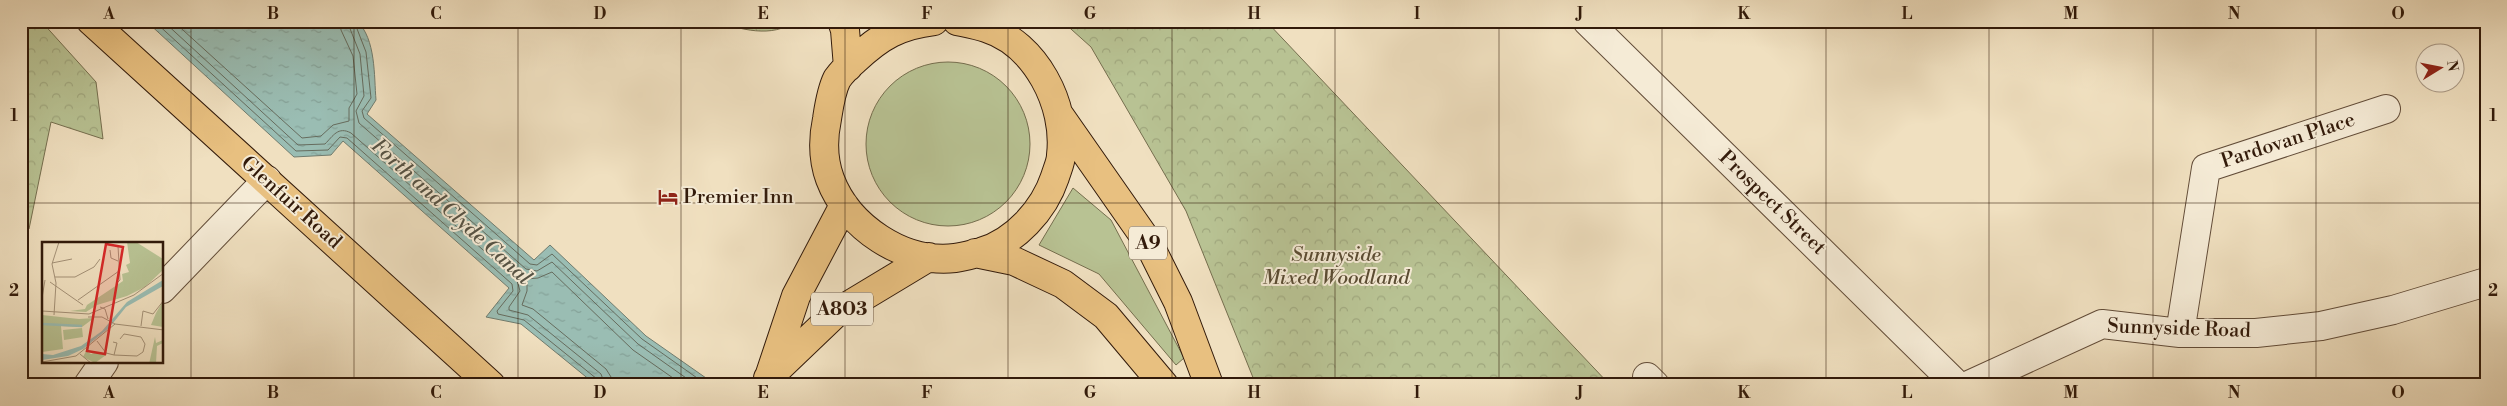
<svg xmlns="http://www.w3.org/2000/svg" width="2507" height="406" font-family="'Libre Bodoni',serif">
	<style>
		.grass { fill: #b8c293; stroke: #756e4e }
		.forest { fill: url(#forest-crowns); stroke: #756e4e }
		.park { fill: url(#park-tufts); stroke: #756e4e }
		.water { fill: url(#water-ripples); stroke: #707c6f }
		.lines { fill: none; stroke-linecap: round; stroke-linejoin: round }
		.shore { stroke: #666c5e; stroke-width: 1 }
		.minor-casing { stroke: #624c38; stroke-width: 30 }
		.major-casing { stroke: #321a0a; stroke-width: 30 }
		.minor { stroke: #f5ebd6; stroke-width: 28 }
		.major { stroke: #e8c080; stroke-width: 28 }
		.grid { fill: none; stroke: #321a0a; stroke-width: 1; stroke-opacity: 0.55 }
		.labels { text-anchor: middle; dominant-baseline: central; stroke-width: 4; stroke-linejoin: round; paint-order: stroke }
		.shield { fill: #f5ebd6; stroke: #6c5947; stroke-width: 1 }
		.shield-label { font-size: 19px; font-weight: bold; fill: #321a0a }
		.street-label { font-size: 20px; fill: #321a0a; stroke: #f5ebd6 }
		.poi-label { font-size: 20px; fill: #321a0a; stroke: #f5ebd6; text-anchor: start }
		.park-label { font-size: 20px; font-style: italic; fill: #5a4c33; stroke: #f5ebd6 }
		.water-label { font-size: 21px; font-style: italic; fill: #565345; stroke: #f5ebd6 }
		.inset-river { fill: none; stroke: #9abdb3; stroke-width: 2.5 }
		.inset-road { fill: none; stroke: #a49177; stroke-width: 1 }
		.view { fill: #d62828; fill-opacity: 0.15; stroke: #d62828; stroke-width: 2.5 }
		.inset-edge { fill: none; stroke: #321a0a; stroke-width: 2.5 }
		.neatline { fill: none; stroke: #321a0a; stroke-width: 2 }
		.grid-label { font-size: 16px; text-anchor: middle; font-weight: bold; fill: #321a0a }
	</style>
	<defs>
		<pattern id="forest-crowns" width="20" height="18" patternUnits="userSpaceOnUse" patternTransform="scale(1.25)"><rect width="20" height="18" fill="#b8c293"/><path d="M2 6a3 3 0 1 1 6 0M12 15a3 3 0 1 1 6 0" fill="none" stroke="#9fa67d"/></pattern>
		<pattern id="park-tufts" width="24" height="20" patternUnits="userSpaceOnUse" patternTransform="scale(1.25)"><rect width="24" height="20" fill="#b8c293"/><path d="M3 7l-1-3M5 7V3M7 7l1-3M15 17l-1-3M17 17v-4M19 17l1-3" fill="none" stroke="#9fa67d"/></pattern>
		<pattern id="water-ripples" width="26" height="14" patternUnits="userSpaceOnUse" patternTransform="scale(1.25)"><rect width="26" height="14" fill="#9abdb3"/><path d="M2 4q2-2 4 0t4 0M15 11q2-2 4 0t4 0" fill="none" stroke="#85a299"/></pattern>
	</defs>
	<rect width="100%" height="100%" fill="#f0e0c0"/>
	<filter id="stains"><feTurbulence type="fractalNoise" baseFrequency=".004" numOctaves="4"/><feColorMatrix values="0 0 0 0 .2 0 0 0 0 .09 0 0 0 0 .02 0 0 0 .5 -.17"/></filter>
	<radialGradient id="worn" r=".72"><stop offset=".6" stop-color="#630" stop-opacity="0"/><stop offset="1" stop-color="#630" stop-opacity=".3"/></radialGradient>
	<path class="grass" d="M866 144a82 82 0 1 1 164 0a82 82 0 1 1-164 0Z
		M1073,188L1111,220L1184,358L1176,365L1099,274L1039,245Z"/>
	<path class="forest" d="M21,21H41L96,82L103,139L51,122L29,229L21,234Z
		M1062,21H1266L1610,385H1256L1186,211L1091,47Z"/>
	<path class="park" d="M714,21H795C772,39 740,29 714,21Z"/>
	<path class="water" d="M146,21H357C376,39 374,76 376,100L367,114L534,260L550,245L646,336L716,385H596L521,324L486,317L509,288L343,141L331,155L294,157Z"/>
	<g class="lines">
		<path class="shore" d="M154,21L296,151L328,150L340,137L347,138L512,284L513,291L497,311L498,314L524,320L597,379L599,385
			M163,21L298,145L325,144C333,136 338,126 351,133L517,280L520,291L509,307V310L528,315L601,374L605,385
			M173,21L302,138L321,136L333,125L349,121V108L357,94L353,56L341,30L340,21
			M347,21L360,54L364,96L356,111L359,123L526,269L537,271L552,262L638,344L696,385
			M354,21L366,52L371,98L362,111L364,118L530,264L537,265L552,254L642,339L707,385
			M613,385L611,377L606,369L533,309L522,305L527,291V279L538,278L552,272L633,350L683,385"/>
		<defs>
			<path id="minor" d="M1587,21L1957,385
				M162,289L267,180
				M2180,333L2206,168L2386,109
				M1647,377L1655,385
				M88,385L104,362
				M1969,385L2102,324L2180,333H2256L2321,326L2393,310L2486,282"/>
			<path id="major" d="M91,21L491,385
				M842,21L845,30L848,67
				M934,21C900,25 880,36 855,60C849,65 842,72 837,79C831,91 829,106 827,119C823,138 823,160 830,179C848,227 903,264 955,258C964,257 973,254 981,252C1015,242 1044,210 1055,177C1057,170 1061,162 1061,155C1067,105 1036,44 986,28C977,25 966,23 957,21
				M1060,116L1148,242L1178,302L1209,385
				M975,253L1014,261L1063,284L1106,316L1164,385
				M770,374L796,296L844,205
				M768,378L836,313L929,257"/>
		</defs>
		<use href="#minor" class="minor-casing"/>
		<use href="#major" class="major-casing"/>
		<use href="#minor" class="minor"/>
		<use href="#major" class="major"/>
	</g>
	<path class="grid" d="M191,21V385M354,21V385M518,21V385M681,21V385M845,21V385M1008,21V385M1172,21V385M1335,21V385M1499,21V385M1662,21V385M1826,21V385M1989,21V385M2153,21V385M2316,21V385M21,203H2486"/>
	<defs>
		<symbol id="hotel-bare" viewBox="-9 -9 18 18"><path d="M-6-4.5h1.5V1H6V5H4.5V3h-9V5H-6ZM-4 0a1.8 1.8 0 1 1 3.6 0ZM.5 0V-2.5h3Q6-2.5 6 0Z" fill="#8f2418" stroke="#f5ebd6" stroke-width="2.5" paint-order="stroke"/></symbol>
	</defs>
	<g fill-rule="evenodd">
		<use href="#hotel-bare" x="654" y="183" width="28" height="28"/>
	</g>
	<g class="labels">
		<g class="shield">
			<rect x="1129" y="226.5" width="38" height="33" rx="4"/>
			<rect x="811" y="292.5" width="62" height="33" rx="4"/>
		</g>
		<g class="shield-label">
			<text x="1148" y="243">A9</text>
			<text x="842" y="309">A803</text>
		</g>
		<g class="street-label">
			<text transform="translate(2288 141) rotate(-18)">Pardovan Place</text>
			<text transform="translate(291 203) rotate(42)">Glenfuir Road</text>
			<text transform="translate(1772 203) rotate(44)">Prospect Street</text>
			<text transform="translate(2179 329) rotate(2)">Sunnyside Road</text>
		</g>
		<g class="poi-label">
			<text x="683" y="197">Premier Inn</text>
		</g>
		<g class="park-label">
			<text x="1336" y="255">Sunnyside<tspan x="1336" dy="23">Mixed Woodland</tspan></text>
		</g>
		<g class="water-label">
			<text transform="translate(451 212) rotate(42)">Forth and Clyde Canal</text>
		</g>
	</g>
	<g transform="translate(42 242)">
		<rect width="121" height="121" fill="#f0e0c0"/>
		<path d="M40,86L41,95L22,98L21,88ZM44,109L49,112L55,110L64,113L53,121L41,115Z" fill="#b8c293"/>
		<path d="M85,0H94L121,17V28L103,45L85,54L55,63L44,70L28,69L43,67L45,63L81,39L80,32L87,30L84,23L88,21ZM121,59V85L109,83L114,71ZM113,95L114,101L121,98V101L115,104L114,121L107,122Z" fill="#b8c293"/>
		<path d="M0,73L37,77L52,76L40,85L19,84L21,107L0,110Z" fill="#b8c293"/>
		<path d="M121,38V44L84,65L67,86L41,107L26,114L0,118V112L11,113L39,104L60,89L85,60Z" fill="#9abdb3"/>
		<path class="inset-river" d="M0,82L40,84"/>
		<path class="inset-road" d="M68,8L69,16L76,19M10,21L30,17M13,35H33L52,25L58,17M8,40L41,63M74,42L78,38L76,4M0,56L3,38M36,58L77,29M58,65L63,67L66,77M0,69L47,72L92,53L122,31M12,73L14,41L10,22L17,0M46,75H60L73,82L122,88M99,84L101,69L111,72L122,58M55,99L64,111L72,113L95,114L101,110L103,102L99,95L82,92L78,97M71,100L75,101L72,113M38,112L50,122M0,120L34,114L73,82"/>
		<path class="view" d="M64,2L81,5L63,112L45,109Z"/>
		<rect width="121" height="121" class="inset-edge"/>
	</g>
	<rect width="2507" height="406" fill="none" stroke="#f0e0c0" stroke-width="55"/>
	<g transform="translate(2440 68) rotate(80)"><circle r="24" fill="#f5ebd6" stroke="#a79784"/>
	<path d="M0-4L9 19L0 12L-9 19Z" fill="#8f2418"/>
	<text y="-8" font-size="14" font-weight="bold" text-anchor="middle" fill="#321a0a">N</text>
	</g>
	<rect x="28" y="28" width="2452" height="350" class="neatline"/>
	<g class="grid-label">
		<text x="109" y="19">A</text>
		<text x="273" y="19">B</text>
		<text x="436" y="19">C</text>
		<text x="600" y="19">D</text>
		<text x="763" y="19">E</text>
		<text x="927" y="19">F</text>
		<text x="1090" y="19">G</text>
		<text x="1254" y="19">H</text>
		<text x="1417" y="19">I</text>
		<text x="1580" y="19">J</text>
		<text x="1744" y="19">K</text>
		<text x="1907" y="19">L</text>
		<text x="2071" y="19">M</text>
		<text x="2234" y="19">N</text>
		<text x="2398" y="19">O</text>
		<text x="14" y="121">1</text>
		<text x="2493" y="121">1</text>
		<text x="14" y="296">2</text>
		<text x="2493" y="296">2</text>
		<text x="109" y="398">A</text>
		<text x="273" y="398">B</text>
		<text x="436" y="398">C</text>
		<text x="600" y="398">D</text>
		<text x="763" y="398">E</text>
		<text x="927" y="398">F</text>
		<text x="1090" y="398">G</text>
		<text x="1254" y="398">H</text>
		<text x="1417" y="398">I</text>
		<text x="1580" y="398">J</text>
		<text x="1744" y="398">K</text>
		<text x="1907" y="398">L</text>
		<text x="2071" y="398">M</text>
		<text x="2234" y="398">N</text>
		<text x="2398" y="398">O</text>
	</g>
	<rect width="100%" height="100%" filter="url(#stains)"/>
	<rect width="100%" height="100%" fill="url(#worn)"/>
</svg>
